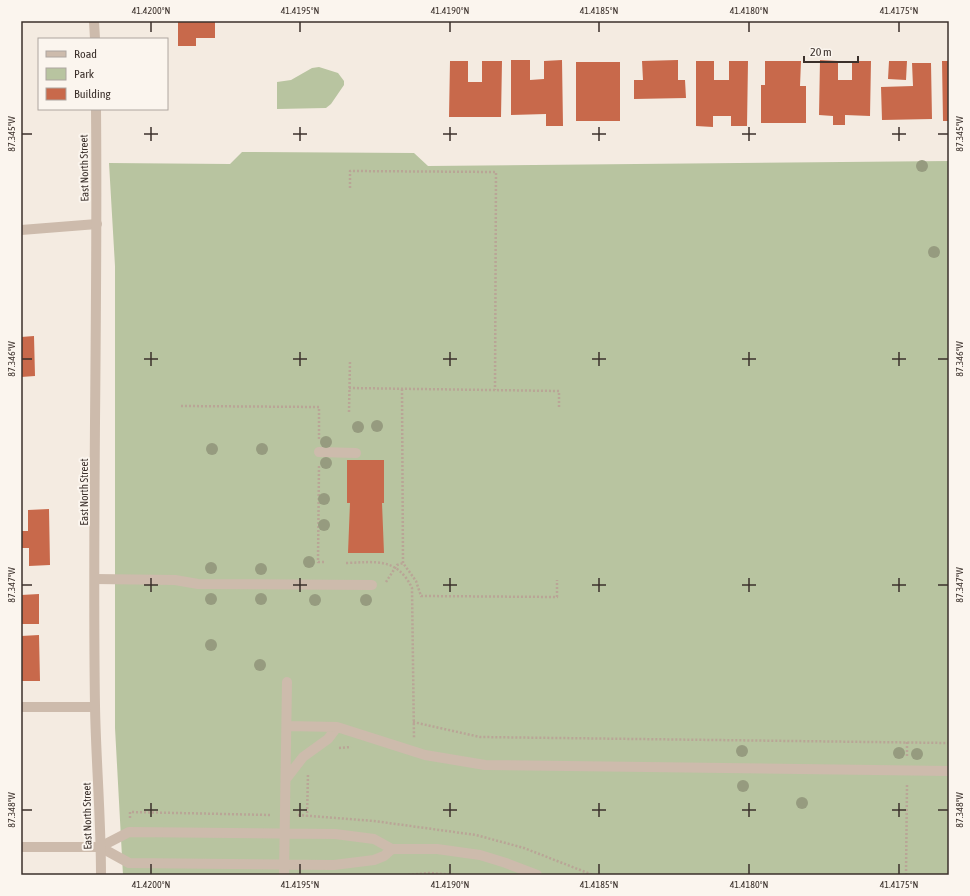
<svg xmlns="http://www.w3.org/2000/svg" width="970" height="896" font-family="'Asap Condensed',sans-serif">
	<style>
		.green { fill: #b8c4a0 }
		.building { fill: #c8694b }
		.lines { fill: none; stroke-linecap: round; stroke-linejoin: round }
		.path { stroke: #b9a596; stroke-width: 2.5; stroke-dasharray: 2 2; stroke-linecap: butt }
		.service { stroke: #cdbbac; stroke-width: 10 }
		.tertiary { stroke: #cdbbac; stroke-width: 10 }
		.tree { fill: #969b7f }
		.ticks { fill: none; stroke: #3b302b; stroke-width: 1.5 }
		.labels { text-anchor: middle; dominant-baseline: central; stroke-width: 4; stroke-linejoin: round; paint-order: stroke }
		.street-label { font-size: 11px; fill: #3b302b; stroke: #fbf5ee }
		.neatline { fill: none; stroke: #3b302b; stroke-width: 1.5 }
		.ticks-label { font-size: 10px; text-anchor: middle; fill: #3b302b }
	</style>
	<rect width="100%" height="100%" fill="#f4ebe1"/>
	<path class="green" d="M319,67L338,73L344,81V85L331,104L326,108L277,109V82L291,80L312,68Z
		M242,152L414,153L428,166L949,161V875H123L115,728V266L109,163L230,164Z"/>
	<path class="building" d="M178,21H215V38H196V46H178Z
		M511,60H530V80L544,79V61L562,60L563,126H546V114L511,115Z
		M678,60V80H685L686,98L634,99V80H643L642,61Z
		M820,60L838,61V80H852V61H871L870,116L845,115V125H833V116L819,115Z
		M450,61H468V82H482V61H502L501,117H449Z
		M696,61H714V80H729V61H748L747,126H731V116H713V127L696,126Z
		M765,61H801L800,86H806V123H761V85H765Z
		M889,61H907L906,80L888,79Z
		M942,61H949V121H943Z
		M576,62H620V121H576Z
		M912,63H931L932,119L882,120L881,87L913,86Z
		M34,336L35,376L21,377V337Z
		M347,460H384V503H382L384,553H348L350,503H347Z
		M49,509L50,565L29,566V548H21V531H28V510Z
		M39,594V624H21V595Z
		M39,635L40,681H21V636Z"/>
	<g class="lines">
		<path class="path" d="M350,188V171L496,172L495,390
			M349,388L559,391V407
			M402,389L403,563L416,581L421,596L557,597V580
			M181,406L319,407V439
			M349,412L350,361
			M319,466L318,562H325
			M346,563C375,562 397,557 412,588L414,738
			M386,582L397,565L403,563
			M413,722L480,737L949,743
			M907,742V758
			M339,748L351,747
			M298,815L374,821L476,835L524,848L593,875
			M307,817L308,774
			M130,818V812L271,815
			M408,875L429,873L457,875
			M906,875L907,785"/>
		<path class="service" d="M21,230L97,224
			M319,452L356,453
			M95,579L175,580L198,584L372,585
			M21,707H95
			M287,726L337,727L425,755L485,765L949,771
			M286,779L303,757L328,739L337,727
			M21,847H100L129,832L335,834L374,839L392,849H437L480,855L506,863L537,875
			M100,847L129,863L334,865L374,860L384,856L392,849
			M284,875L287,682"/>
		<path class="tertiary" d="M94,21L95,39
			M96,109C98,308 92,507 95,706C96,762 101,818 101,875"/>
	</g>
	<g class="tree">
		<circle cx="922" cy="166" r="6"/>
		<circle cx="934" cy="252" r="6"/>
		<circle cx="377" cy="426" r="6"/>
		<circle cx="358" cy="427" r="6"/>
		<circle cx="326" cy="442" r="6"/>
		<circle cx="212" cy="449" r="6"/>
		<circle cx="262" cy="449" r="6"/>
		<circle cx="326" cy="463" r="6"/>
		<circle cx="324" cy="499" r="6"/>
		<circle cx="324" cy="525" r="6"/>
		<circle cx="309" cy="562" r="6"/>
		<circle cx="211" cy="568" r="6"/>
		<circle cx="261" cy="569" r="6"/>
		<circle cx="211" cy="599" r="6"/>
		<circle cx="261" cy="599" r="6"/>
		<circle cx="315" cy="600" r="6"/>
		<circle cx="366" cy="600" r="6"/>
		<circle cx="211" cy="645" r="6"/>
		<circle cx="260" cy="665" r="6"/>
		<circle cx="742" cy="751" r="6"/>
		<circle cx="899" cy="753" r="6"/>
		<circle cx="917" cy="754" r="6"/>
		<circle cx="743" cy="786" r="6"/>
		<circle cx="802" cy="803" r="6"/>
	</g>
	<path class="ticks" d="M151,22V32M300,22V32M450,22V32M599,22V32M749,22V32M899,22V32M151,127V141M300,127V141M450,127V141M599,127V141M749,127V141M899,127V141M22,134H32M144,134H158M293,134H307M443,134H457M592,134H606M742,134H756M892,134H906M938,134H948M151,352V366M300,352V366M450,352V366M599,352V366M749,352V366M899,352V366M22,359H32M144,359H158M293,359H307M443,359H457M592,359H606M742,359H756M892,359H906M938,359H948M151,578V592M300,578V592M450,578V592M599,578V592M749,578V592M899,578V592M22,585H32M144,585H158M293,585H307M443,585H457M592,585H606M742,585H756M892,585H906M938,585H948M151,803V817M300,803V817M450,803V817M599,803V817M749,803V817M899,803V817M22,810H32M144,810H158M293,810H307M443,810H457M592,810H606M742,810H756M892,810H906M938,810H948M151,864V874M300,864V874M450,864V874M599,864V874M749,864V874M899,864V874"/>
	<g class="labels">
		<g class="street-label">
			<text transform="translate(84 168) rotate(-91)">East North Street</text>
			<text transform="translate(84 492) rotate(-90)">East North Street</text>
			<text transform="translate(87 816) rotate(-91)">East North Street</text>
		</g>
	</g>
	<rect width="970" height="896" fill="none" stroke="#fbf5ee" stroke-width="44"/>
	<rect x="38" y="38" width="130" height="72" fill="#fbf5ee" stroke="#aea6a0"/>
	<rect x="46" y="51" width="20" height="6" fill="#cdbbac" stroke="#aea6a0"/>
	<text x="74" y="58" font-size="12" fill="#3b302b">Road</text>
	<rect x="46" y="68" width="20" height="12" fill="#b8c4a0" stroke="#aea6a0"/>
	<text x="74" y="78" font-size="12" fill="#3b302b">Park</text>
	<rect x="46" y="88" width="20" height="12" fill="#c8694b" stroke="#aea6a0"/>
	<text x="74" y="98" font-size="12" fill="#3b302b">Building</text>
	<path d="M804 56v6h54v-6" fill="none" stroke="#3b302b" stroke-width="2"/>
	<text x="810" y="56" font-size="12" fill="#3b302b" stroke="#fbf5ee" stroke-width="3" paint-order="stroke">20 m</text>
	<rect x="22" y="22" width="926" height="852" class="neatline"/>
	<g class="ticks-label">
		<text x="151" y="14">41.4200°N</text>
		<text x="300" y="14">41.4195°N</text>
		<text x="450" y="14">41.4190°N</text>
		<text x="599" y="14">41.4185°N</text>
		<text x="749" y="14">41.4180°N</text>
		<text x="899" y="14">41.4175°N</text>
		<text transform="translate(959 134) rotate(-90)" y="4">87.345°W</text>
		<text transform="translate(11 134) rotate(-90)" y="4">87.345°W</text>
		<text transform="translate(959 359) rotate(-90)" y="4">87.346°W</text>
		<text transform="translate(11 359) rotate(-90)" y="4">87.346°W</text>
		<text transform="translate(959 585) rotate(-90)" y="4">87.347°W</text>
		<text transform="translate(11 585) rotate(-90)" y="4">87.347°W</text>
		<text transform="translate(959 810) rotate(-90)" y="4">87.348°W</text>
		<text transform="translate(11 810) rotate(-90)" y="4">87.348°W</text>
		<text x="151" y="888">41.4200°N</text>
		<text x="300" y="888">41.4195°N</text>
		<text x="450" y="888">41.4190°N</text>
		<text x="599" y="888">41.4185°N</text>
		<text x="749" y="888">41.4180°N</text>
		<text x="899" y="888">41.4175°N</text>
	</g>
</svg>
